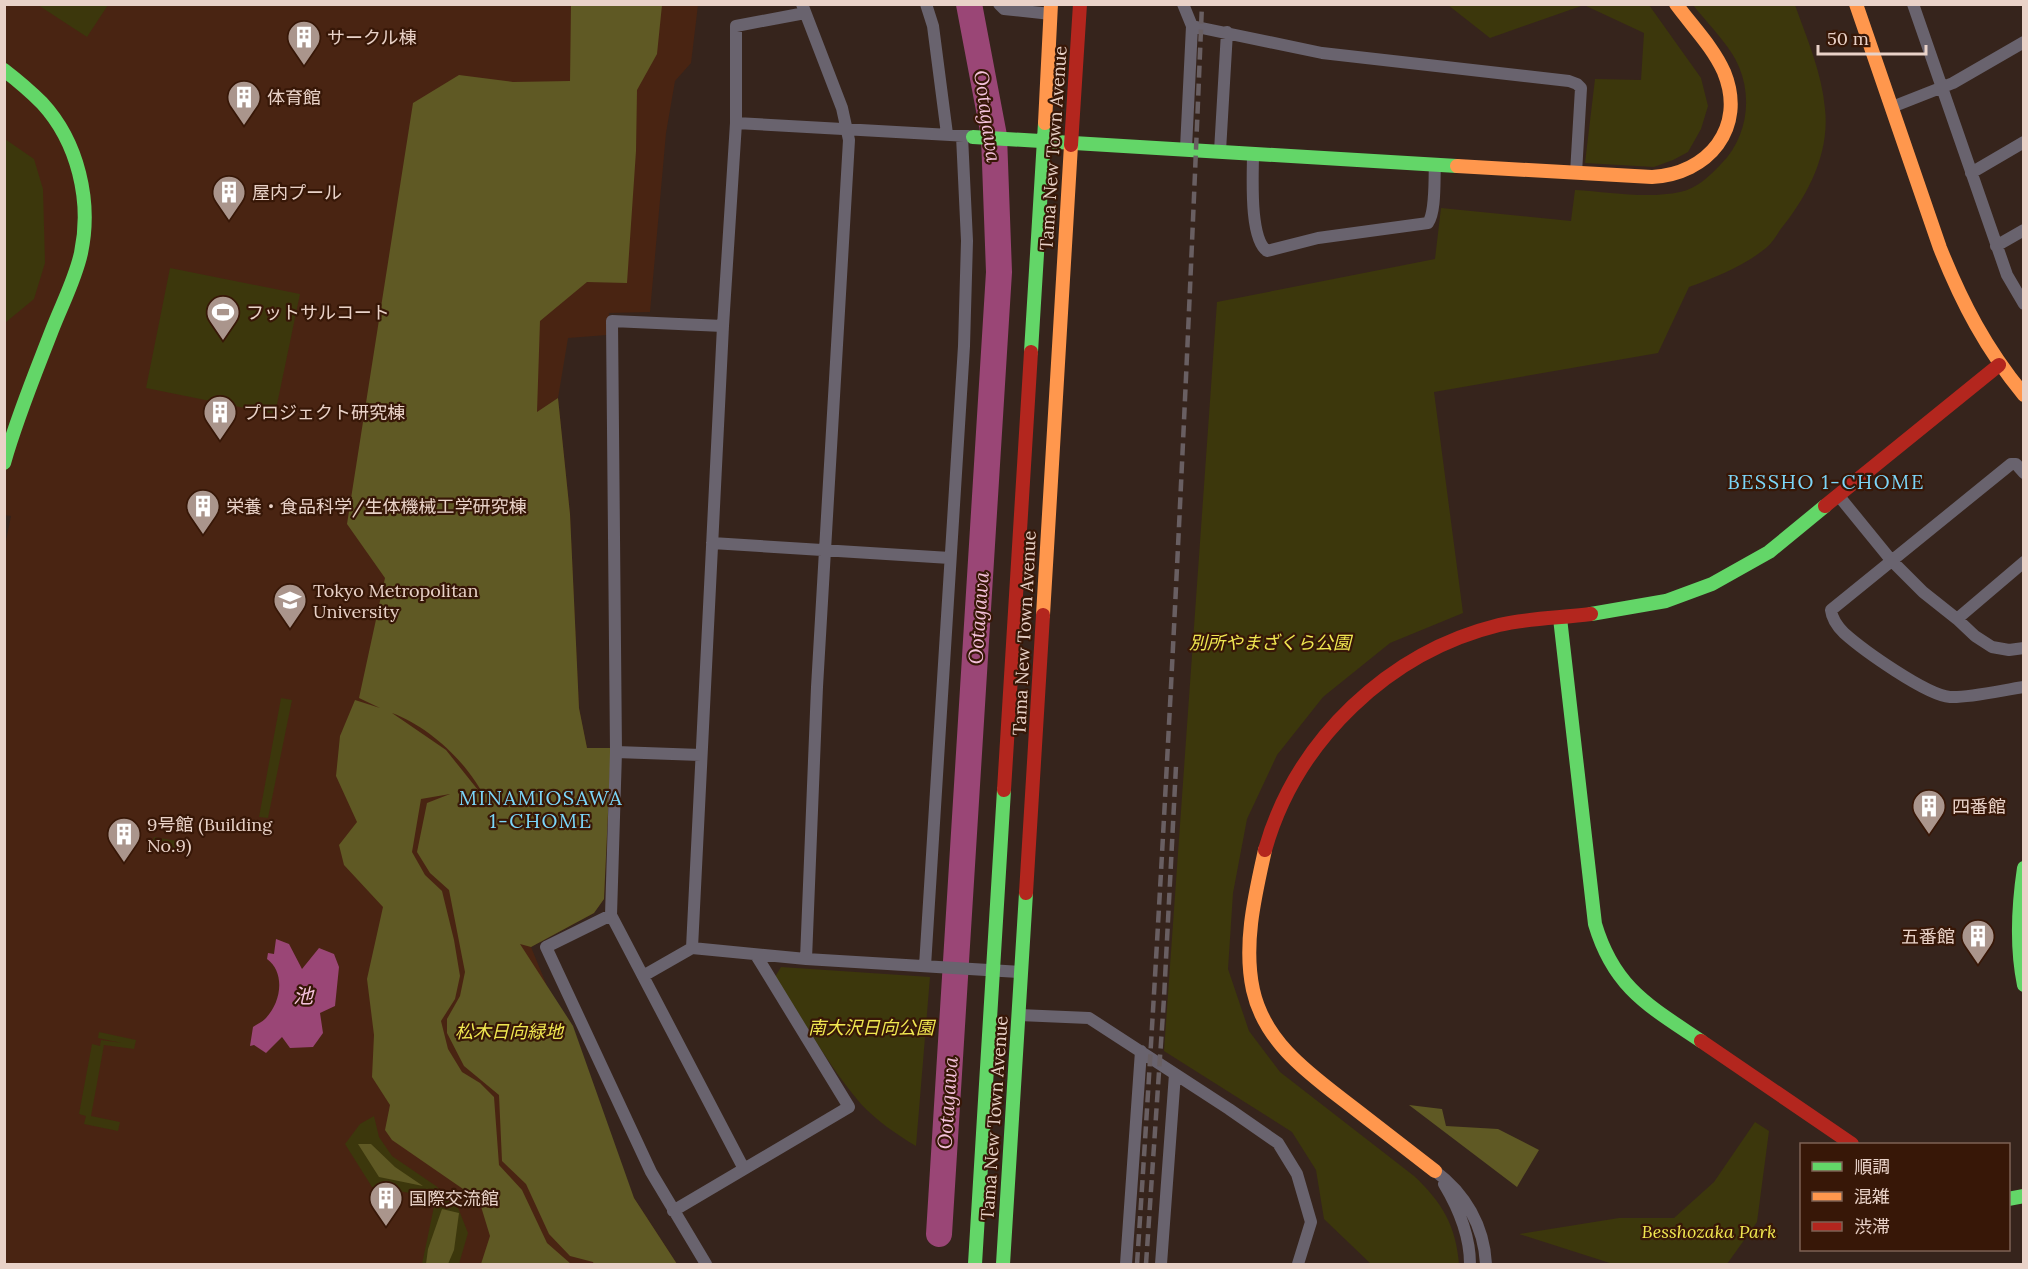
<svg xmlns="http://www.w3.org/2000/svg" width="2028" height="1269" font-family="Lora,'Noto Sans JP',serif">
	<style>
		.built { fill: #492412 }
		.green { fill: #3c370c }
		.forest { fill: #5f5924; fill-rule: evenodd }
		.water { fill: #9a4676 }
		.lines { fill: none; stroke-linecap: round; stroke-linejoin: round }
		.river { stroke: #9a4676; stroke-width: 26 }
		.street { stroke: #69636e; stroke-width: 12 }
		.fast { stroke: #63d668; stroke-width: 14 }
		.slow { stroke: #ff974d; stroke-width: 14 }
		.jam { stroke: #b3261e; stroke-width: 14 }
		.rail { stroke: #695f62; stroke-width: 4.5; stroke-dasharray: 12 6; stroke-linecap: butt }
		.labels { text-anchor: middle; dominant-baseline: central; stroke-width: 4.5; stroke-linejoin: round; paint-order: stroke }
		.poi-label { font-size: 18px; fill: #e9d2c8; stroke: #371707; text-anchor: start }
		.street-label { font-size: 18px; fill: #e9d2c8; stroke: #371707 }
		.park-label { font-size: 18px; font-style: italic; fill: #f0e750; stroke: #371707 }
		.water-label { font-size: 20px; font-style: italic; fill: #f4c2dc; stroke: #371707 }
		.neighbourhood-label { font-size: 20px; letter-spacing: 1.5px; fill: #7bd6f9; stroke: #371707 }
	</style>
	<rect width="100%" height="100%" fill="#36241c"/>
	<path class="built" d="M5,5H698L691,63L675,81L666,133L650,312L609,313L607,335L568,338L558,398L570,514L579,708L587,748H611L604,899L594,913L531,947L634,1198L677,1264H5L4,551L11,516L4,515Z"/>
	<path class="green" d="M38,5H108L87,37Z
		M1448,5H1649L1701,78L1708,106L1701,129L1688,152L1673,160L1654,167L1585,163L1595,79L1641,80L1644,33L1584,5L1490,38Z
		M1693,5H1795C1807,39 1822,73 1825,109C1830,154 1807,197 1780,230C1776,236 1772,243 1766,248C1744,266 1716,277 1689,287L1658,353L1434,392L1463,613L1390,643L1323,697L1277,755L1247,819L1233,893L1228,969L1249,1031L1280,1072L1414,1176C1442,1202 1456,1226 1459,1264H1371L1324,1219L1316,1170L1292,1132L1164,1051L1217,302L1435,259L1441,208L1571,221L1575,190C1608,192 1648,199 1680,192C1696,189 1710,176 1721,164C1746,139 1753,100 1739,67C1731,46 1707,23 1693,5Z
		M5,139L34,159L43,189L45,263L34,299L5,323Z
		M170,268L300,294L275,414L146,388Z
		M281,698L292,700L268,818L259,817Z
		M154,837L189,843L187,850L152,844Z
		M781,967L930,977L916,1146C897,1135 876,1120 861,1104C829,1067 802,1018 775,977Z
		M99,1032L136,1040L134,1049L104,1045L91,1116L120,1122L118,1131L84,1124L86,1116L79,1114L92,1044L100,1046L101,1040L122,1043L98,1038Z
		M374,1116L379,1137L392,1156L436,1186L457,1205L468,1233L459,1264H422L436,1197L372,1187L345,1144L360,1124Z
		M1755,1122L1769,1131L1757,1222L1727,1264H1613L1519,1234L1619,1218H1674L1714,1182Z"/>
	<path class="forest" d="M571,5H662L657,54L637,90L636,151L627,283L587,282L540,321L537,412L558,398L570,514L579,708L587,748H611L604,899L594,913L531,947L520,944L573,1026L634,1198L677,1264H594L593,1262L570,1256L549,1234L526,1184L502,1161L499,1095L464,1066L447,1033V1019L460,996L465,972L449,890L430,873L417,852L427,803L450,794L421,799L412,852L425,875L442,891L454,940L460,976L455,999L441,1021L448,1049L462,1072L480,1083L494,1097L499,1165L522,1190L547,1243L571,1264H481L490,1236L479,1200L392,1140L385,1130L390,1105L372,1077L374,1035L367,979L383,907L344,865L339,845L357,822L336,776L340,736L355,700L380,708L359,698L385,578L347,524L413,103L459,75L513,82L570,81ZM392,713C430,727 469,764 486,800L446,750Z
		M1409,1105L1442,1109L1446,1126L1498,1129L1539,1150L1517,1187Z
		M358,1144H371L395,1167L423,1186L379,1177Z
		M442,1209L459,1213L454,1250L448,1264H426L428,1249Z"/>
	<path class="water" d="M276,939L289,944L302,969L319,948L334,954L339,967L335,1006L320,1013L323,1033L313,1047L290,1048L282,1037L266,1053L254,1045L250,1046L253,1027C257,1024 262,1022 265,1019C281,1003 286,973 267,959L268,953L274,954Z"/>
	<g class="lines">
		<path class="river" d="M939,1234L999,272L994,136L969,4"/>
		<path class="street" d="M802,4L842,108L849,140L817,687L806,959
			M926,4L933,26L947,134
			M999,4L1004,9L1051,14
			M1183,4L1192,26L1186,148
			M1913,4L2007,275L2024,304
			M1192,26L1322,53L1569,81L1577,84L1581,88L1576,173
			M1892,107L1953,83L2024,42
			M736,123L968,136
			M1220,151L1227,32
			M1253,154C1253,175 1249,238 1267,251L1318,238L1428,223C1436,212 1434,179 1435,165
			M1971,173L2024,142
			M1996,246L2024,230
			M723,326L612,321L616,752L611,915L744,1169
			M2024,473L2016,464H2011L1831,610C1832,619 1837,626 1844,633C1863,650 1926,695 1950,697C1970,698 2003,690 2024,687
			M1838,495L1891,560L1923,592L1957,619L1975,636L1992,647L2009,650L2024,648
			M712,543L950,558
			M1957,619L2024,562
			M616,752L701,755
			M611,915L546,947L651,1172L706,1264
			M692,948L723,326L736,123V26L805,13
			M925,966L964,346L967,241L962,136
			M643,976L692,948L806,959L1020,972
			M1019,1015L1089,1018L1229,1109L1278,1143L1297,1174L1311,1222L1298,1264
			M1435,1171C1465,1193 1484,1226 1486,1264
			M1444,1184C1459,1209 1470,1235 1470,1264
			M673,1211L849,1107L756,955
			M1126,1264L1141,1051
			M1161,1264L1175,1074"/>
		<path class="fast" d="M4,70C17,80 30,91 42,103C78,142 92,201 81,253C75,280 62,304 52,330C35,374 17,417 4,463
			M973,137L1457,166
			M1031,352L1045,123
			M1591,614L1666,601L1712,584L1769,552L1825,506
			M1560,618L1595,924C1614,988 1649,1006 1701,1041
			M2024,868C2018,908 2016,946 2024,985
			M2008,1199L2024,1196
			M975,1264L1004,790
			M1003,1264L1026,893"/>
		<path class="slow" d="M1856,4L1940,248C1962,303 1986,349 2024,395
			M1045,123L1051,4
			M1457,166L1652,177C1708,174 1747,128 1724,72C1713,47 1692,26 1676,4
			M1043,615L1071,145
			M1265,850C1255,895 1243,944 1253,990C1265,1045 1314,1077 1355,1109C1382,1130 1408,1150 1435,1171"/>
		<path class="jam" d="M1071,145L1080,4
			M1825,506L1999,365
			M1004,790L1031,352
			M1265,850C1296,740 1389,652 1499,625C1529,618 1560,618 1591,614
			M1026,893L1043,615
			M1701,1041L1852,1144"/>
		<path class="rail" d="M1137,1264C1165,845 1185,425 1202,4
			M1146,1264L1164,998L1176,766"/>
	</g>
	<defs>
		<symbol id="building-pin" viewBox="-11 -11 22 30"><path d="M0 17L-7.5 6A9.5 9.5 0 1 1 7.5 6Z" fill="#aa958c" stroke="#371707"/><path d="M-4-6H4V6H1V3H-1V6H-4ZM-2.5-4.3h1.7v1.8h-1.7ZM.8-4.3h1.7v1.8H.8ZM-2.5-1h1.7V.8h-1.7ZM.8-1h1.7V.8H.8Z" fill="#fff"/></symbol>
		<symbol id="stadium-pin" viewBox="-11 -11 22 30"><path d="M0 17L-7.5 6A9.5 9.5 0 1 1 7.5 6Z" fill="#aa958c" stroke="#371707"/><path d="M0-5a6.5 5 0 1 0 0 10a6.5 5 0 1 0 0-10ZM-3.5-1.8h7v3.6h-7Z" fill="#fff"/></symbol>
		<symbol id="university-pin" viewBox="-11 -11 22 30"><path d="M0 17L-7.5 6A9.5 9.5 0 1 1 7.5 6Z" fill="#aa958c" stroke="#371707"/><path d="M0-5L7-2L0 1L-7-2ZM-4 1L0 2.5L4 1V4Q0 6-4 4Z" fill="#fff"/></symbol>
	</defs>
	<g fill-rule="evenodd">
		<use href="#building-pin" x="285" y="18" width="38" height="52"/>
		<use href="#building-pin" x="225" y="78" width="38" height="52"/>
		<use href="#building-pin" x="210" y="173" width="38" height="52"/>
		<use href="#stadium-pin" x="204" y="293" width="38" height="52"/>
		<use href="#building-pin" x="201" y="393" width="38" height="52"/>
		<use href="#building-pin" x="184" y="487" width="38" height="52"/>
		<use href="#university-pin" x="271" y="581" width="38" height="52"/>
		<use href="#building-pin" x="1910" y="787" width="38" height="52"/>
		<use href="#building-pin" x="105" y="815" width="38" height="52"/>
		<use href="#building-pin" x="1959" y="917" width="38" height="52"/>
		<use href="#building-pin" x="367" y="1179" width="38" height="52"/>
	</g>
	<g class="labels">
		<g class="poi-label">
			<text x="327" y="37">サークル棟</text>
			<text x="267" y="97">体育館</text>
			<text x="252" y="192">屋内プール</text>
			<text x="246" y="312">フットサルコート</text>
			<text x="243" y="412">プロジェクト研究棟</text>
			<text x="226" y="506">栄養・食品科学/生体機械工学研究棟</text>
			<text x="313" y="590">Tokyo Metropolitan<tspan x="313" dy="21">University</tspan></text>
			<text x="1952" y="806">四番館</text>
			<text x="147" y="824">9号館 (Building<tspan x="147" dy="21">No.9)</tspan></text>
			<text x="1955" y="936" text-anchor="end">五番館</text>
			<text x="409" y="1198">国際交流館</text>
		</g>
		<g class="street-label">
			<text transform="translate(1053 148) rotate(-86)">Tama New Town Avenue</text>
			<text transform="translate(1024 633) rotate(-87)">Tama New Town Avenue</text>
			<text transform="translate(994 1118) rotate(-86)">Tama New Town Avenue</text>
		</g>
		<g class="park-label">
			<text x="1270" y="642">別所やまざくら公園</text>
			<text x="871" y="1027">南大沢日向公園</text>
			<text x="509" y="1031">松木日向緑地</text>
			<text x="1709" y="1231">Besshozaka Park</text>
		</g>
		<g class="water-label">
			<text transform="translate(988 116) rotate(82)">Ootagawa</text>
			<text transform="translate(978 618) rotate(-86)">Ootagawa</text>
			<text x="303" y="995">池</text>
			<text transform="translate(947 1103) rotate(-86)">Ootagawa</text>
		</g>
		<g class="neighbourhood-label">
			<text x="1826" y="481">BESSHO 1-CHOME</text>
			<text x="541" y="797">MINAMIOSAWA<tspan x="541" dy="23">1-CHOME</tspan></text>
		</g>
	</g>
	<rect width="2028" height="1269" fill="none" stroke="#e9d2c8" stroke-width="12"/>
	<rect x="1800" y="1143" width="210" height="108" fill="#371707" stroke="#7e6254" stroke-width="1.5"/>
	<rect x="1812" y="1162" width="30" height="9" fill="#63d668" stroke="#7e6254" stroke-width="1.5"/>
	<text x="1854" y="1173" font-size="18" fill="#e9d2c8">順調</text>
	<rect x="1812" y="1192" width="30" height="9" fill="#ff974d" stroke="#7e6254" stroke-width="1.5"/>
	<text x="1854" y="1203" font-size="18" fill="#e9d2c8">混雑</text>
	<rect x="1812" y="1222" width="30" height="9" fill="#b3261e" stroke="#7e6254" stroke-width="1.5"/>
	<text x="1854" y="1233" font-size="18" fill="#e9d2c8">渋滞</text>
	<path d="M1818 45v9h108v-9" fill="none" stroke="#e9d2c8" stroke-width="3"/>
	<text x="1827" y="45" font-size="18" fill="#e9d2c8" stroke="#371707" stroke-width="4.5" paint-order="stroke">50 m</text>
</svg>
